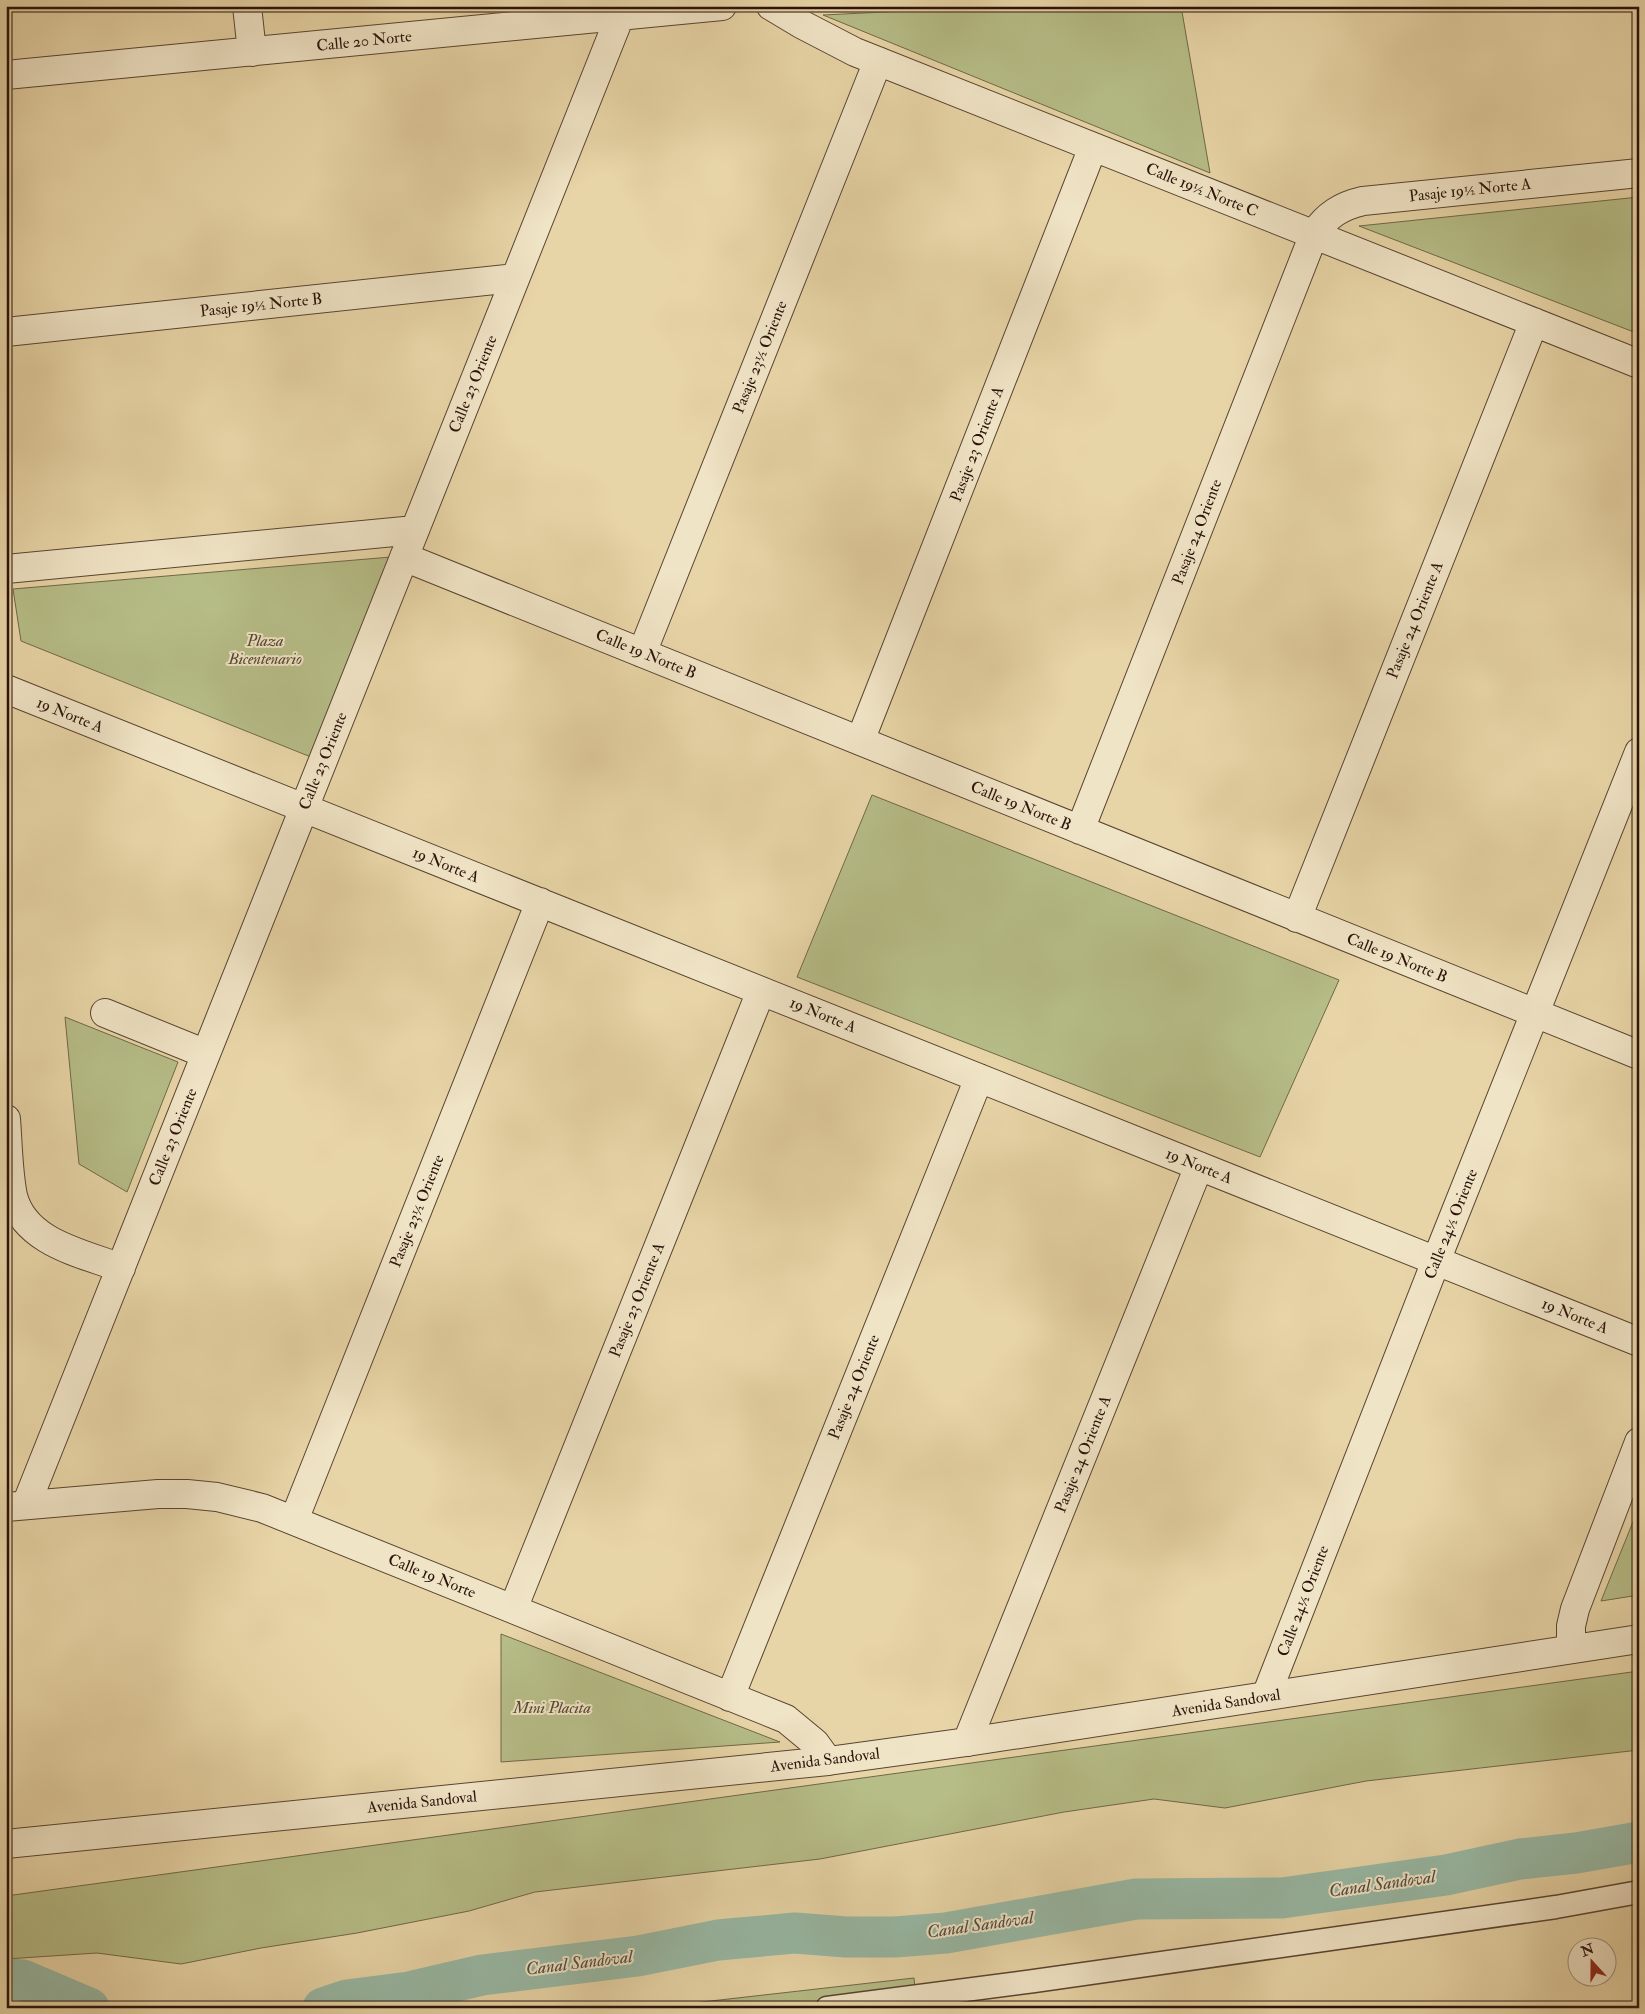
<svg xmlns="http://www.w3.org/2000/svg" width="1645" height="2014" font-family="'IM FELL Double Pica',serif">
	<style>
		.green { fill: #b6bd87; stroke: #706849 }
		.lines { fill: none; stroke-linecap: round; stroke-linejoin: round }
		.canal { stroke: #98b9a5; stroke-width: 41 }
		.service-casing { stroke: #594432; stroke-width: 25 }
		.minor-casing { stroke: #594432; stroke-width: 30 }
		.tertiary-casing { stroke: #594432; stroke-width: 30 }
		.service { stroke: #f0e4c6; stroke-width: 22 }
		.minor { stroke: #f0e4c6; stroke-width: 28 }
		.tertiary { stroke: #f0e4c6; stroke-width: 28 }
		.labels { text-anchor: middle; dominant-baseline: central; stroke-width: 4; stroke-linejoin: round; paint-order: stroke }
		.street-label { font-size: 16px; fill: #29130b; stroke: #f0e4c6 }
		.park-label { font-size: 16px; font-style: italic; fill: #534630; stroke: #f0e4c6 }
		.water-label { font-size: 18px; font-style: italic; fill: #504d41; stroke: #f0e4c6 }
	</style>
	<rect width="100%" height="100%" fill="#e8d5a7"/>
	<filter id="stains"><feTurbulence type="fractalNoise" baseFrequency=".004" numOctaves="4"/><feColorMatrix values="0 0 0 0 .2 0 0 0 0 .09 0 0 0 0 .02 0 0 0 .5 -.17"/></filter>
	<radialGradient id="worn" r=".72"><stop offset=".6" stop-color="#630" stop-opacity="0"/><stop offset="1" stop-color="#630" stop-opacity=".3"/></radialGradient>
	<path class="green" d="M1007,6H1181L1210,173L823,15Z
		M1639,197V334L1359,226Z
		M391,557L311,757L21,641L13,589Z
		M872,795L1339,980L1260,1157L797,977Z
		M65,1017L178,1062L127,1192L79,1164Z
		M1639,1507V1595L1601,1601Z
		M501,1634L780,1742L501,1762Z
		M1639,1671V1750L1366,1781L1225,1808L1154,1799L1064,1812L820,1859L535,1892L469,1911L357,1933L261,1948L181,1964L97,1953L6,1959V1896Z
		M914,1978L917,2008H649Z"/>
	<g class="lines">
		<path class="canal" d="M6,1979L23,1980L89,2008
			M323,2008L347,2000L409,1992L482,1975L638,1956L718,1940L795,1933L846,1937H895L946,1933L1136,1899L1282,1898L1446,1875L1520,1859L1576,1853L1639,1842"/>
		<defs>
			<path id="service" d="M827,2008L1034,1981L1556,1907L1639,1892"/>
			<path id="minor" d="M247,6L252,52
				M771,6L801,24L855,52L1639,364
				M6,75L722,6
				M6,332L515,278
				M404,557L1639,1055
				M6,569L415,530
				M642,653L878,61
				M6,689L1639,1342
				M860,741L1093,147
				M1080,830L1314,234C1327,215 1341,206 1363,201L1639,173
				M1297,918L1534,322
				M105,1013L206,1054
				M6,1119C8,1144 8,1171 13,1196C25,1243 82,1253 121,1268
				M26,1505L620,16
				M6,1507L158,1494H187L217,1497L262,1508L786,1719L815,1743L828,1761
				M294,1520L540,902
				M513,1609L761,991
				M1571,1649V1626L1575,1609L1639,1442
				M1266,1696L1436,1261L1639,752
				M730,1697L979,1078
				M967,1742L1199,1166"/>
			<path id="tertiary" d="M6,1844L828,1761L967,1742L1639,1639"/>
		</defs>
		<use href="#service" class="service-casing"/>
		<use href="#minor" class="minor-casing"/>
		<use href="#tertiary" class="tertiary-casing"/>
		<use href="#service" class="service"/>
		<use href="#minor" class="minor"/>
		<use href="#tertiary" class="tertiary"/>
	</g>
	<g class="labels">
		<g class="street-label">
			<text transform="translate(364 41) rotate(-6)">Calle 20 Norte</text>
			<text transform="translate(1202 190) rotate(22)">Calle 19½ Norte C</text>
			<text transform="translate(1470 190) rotate(-6)">Pasaje 19½ Norte A</text>
			<text transform="translate(261 305) rotate(-6)">Pasaje 19½ Norte B</text>
			<text transform="translate(760 357) rotate(-68)">Pasaje 23½ Oriente</text>
			<text transform="translate(473 384) rotate(-68)">Calle 23 Oriente</text>
			<text transform="translate(977 444) rotate(-69)">Pasaje 23 Oriente A</text>
			<text transform="translate(1197 532) rotate(-69)">Pasaje 24 Oriente</text>
			<text transform="translate(1415 620) rotate(-68)">Pasaje 24 Oriente A</text>
			<text transform="translate(646 654) rotate(22)">Calle 19 Norte B</text>
			<text transform="translate(70 715) rotate(22)">19 Norte A</text>
			<text transform="translate(323 761) rotate(-68)">Calle 23 Oriente</text>
			<text transform="translate(1021 806) rotate(22)">Calle 19 Norte B</text>
			<text transform="translate(446 865) rotate(22)">19 Norte A</text>
			<text transform="translate(1397 958) rotate(22)">Calle 19 Norte B</text>
			<text transform="translate(823 1015) rotate(22)">19 Norte A</text>
			<text transform="translate(173 1137) rotate(-68)">Calle 23 Oriente</text>
			<text transform="translate(1199 1166) rotate(22)">19 Norte A</text>
			<text transform="translate(417 1211) rotate(-68)">Pasaje 23½ Oriente</text>
			<text transform="translate(1451 1224) rotate(-68)">Calle 24½ Oriente</text>
			<text transform="translate(637 1300) rotate(-68)">Pasaje 23 Oriente A</text>
			<text transform="translate(1575 1316) rotate(22)">19 Norte A</text>
			<text transform="translate(854 1387) rotate(-68)">Pasaje 24 Oriente</text>
			<text transform="translate(1083 1454) rotate(-68)">Pasaje 24 Oriente A</text>
			<text transform="translate(432 1576) rotate(22)">Calle 19 Norte</text>
			<text transform="translate(1303 1601) rotate(-69)">Calle 24½ Oriente</text>
			<text transform="translate(1226 1703) rotate(-9)">Avenida Sandoval</text>
			<text transform="translate(825 1760) rotate(-7)">Avenida Sandoval</text>
			<text transform="translate(422 1802) rotate(-6)">Avenida Sandoval</text>
		</g>
		<g class="park-label">
			<text x="265" y="641">Plaza<tspan x="265" dy="18">Bicentenario</tspan></text>
			<text x="552" y="1708">Mini Placita</text>
		</g>
		<g class="water-label">
			<text transform="translate(1382 1884) rotate(-8)">Canal Sandoval</text>
			<text transform="translate(980 1925) rotate(-8)">Canal Sandoval</text>
			<text transform="translate(579 1963) rotate(-7)">Canal Sandoval</text>
		</g>
	</g>
	<rect width="1645" height="2014" fill="none" stroke="#e8d5a7" stroke-width="25"/>
	<rect x="8" y="8" width="1630" height="1999" fill="none" stroke="#29130b" stroke-width="2.5"/>
	<rect x="12" y="12" width="1620" height="1989" fill="none" stroke="#29130b"/>
	<g transform="translate(1592 1962) rotate(339)"><circle r="24" fill="#f0e4c6" stroke="#a0907b"/>
	<path d="M0-4L9 19L0 12L-9 19Z" fill="#8f2418"/>
	<text y="-8" font-size="14" font-weight="bold" text-anchor="middle" fill="#29130b">N</text>
	</g>
	<rect width="100%" height="100%" filter="url(#stains)"/>
	<rect width="100%" height="100%" fill="url(#worn)"/>
</svg>
